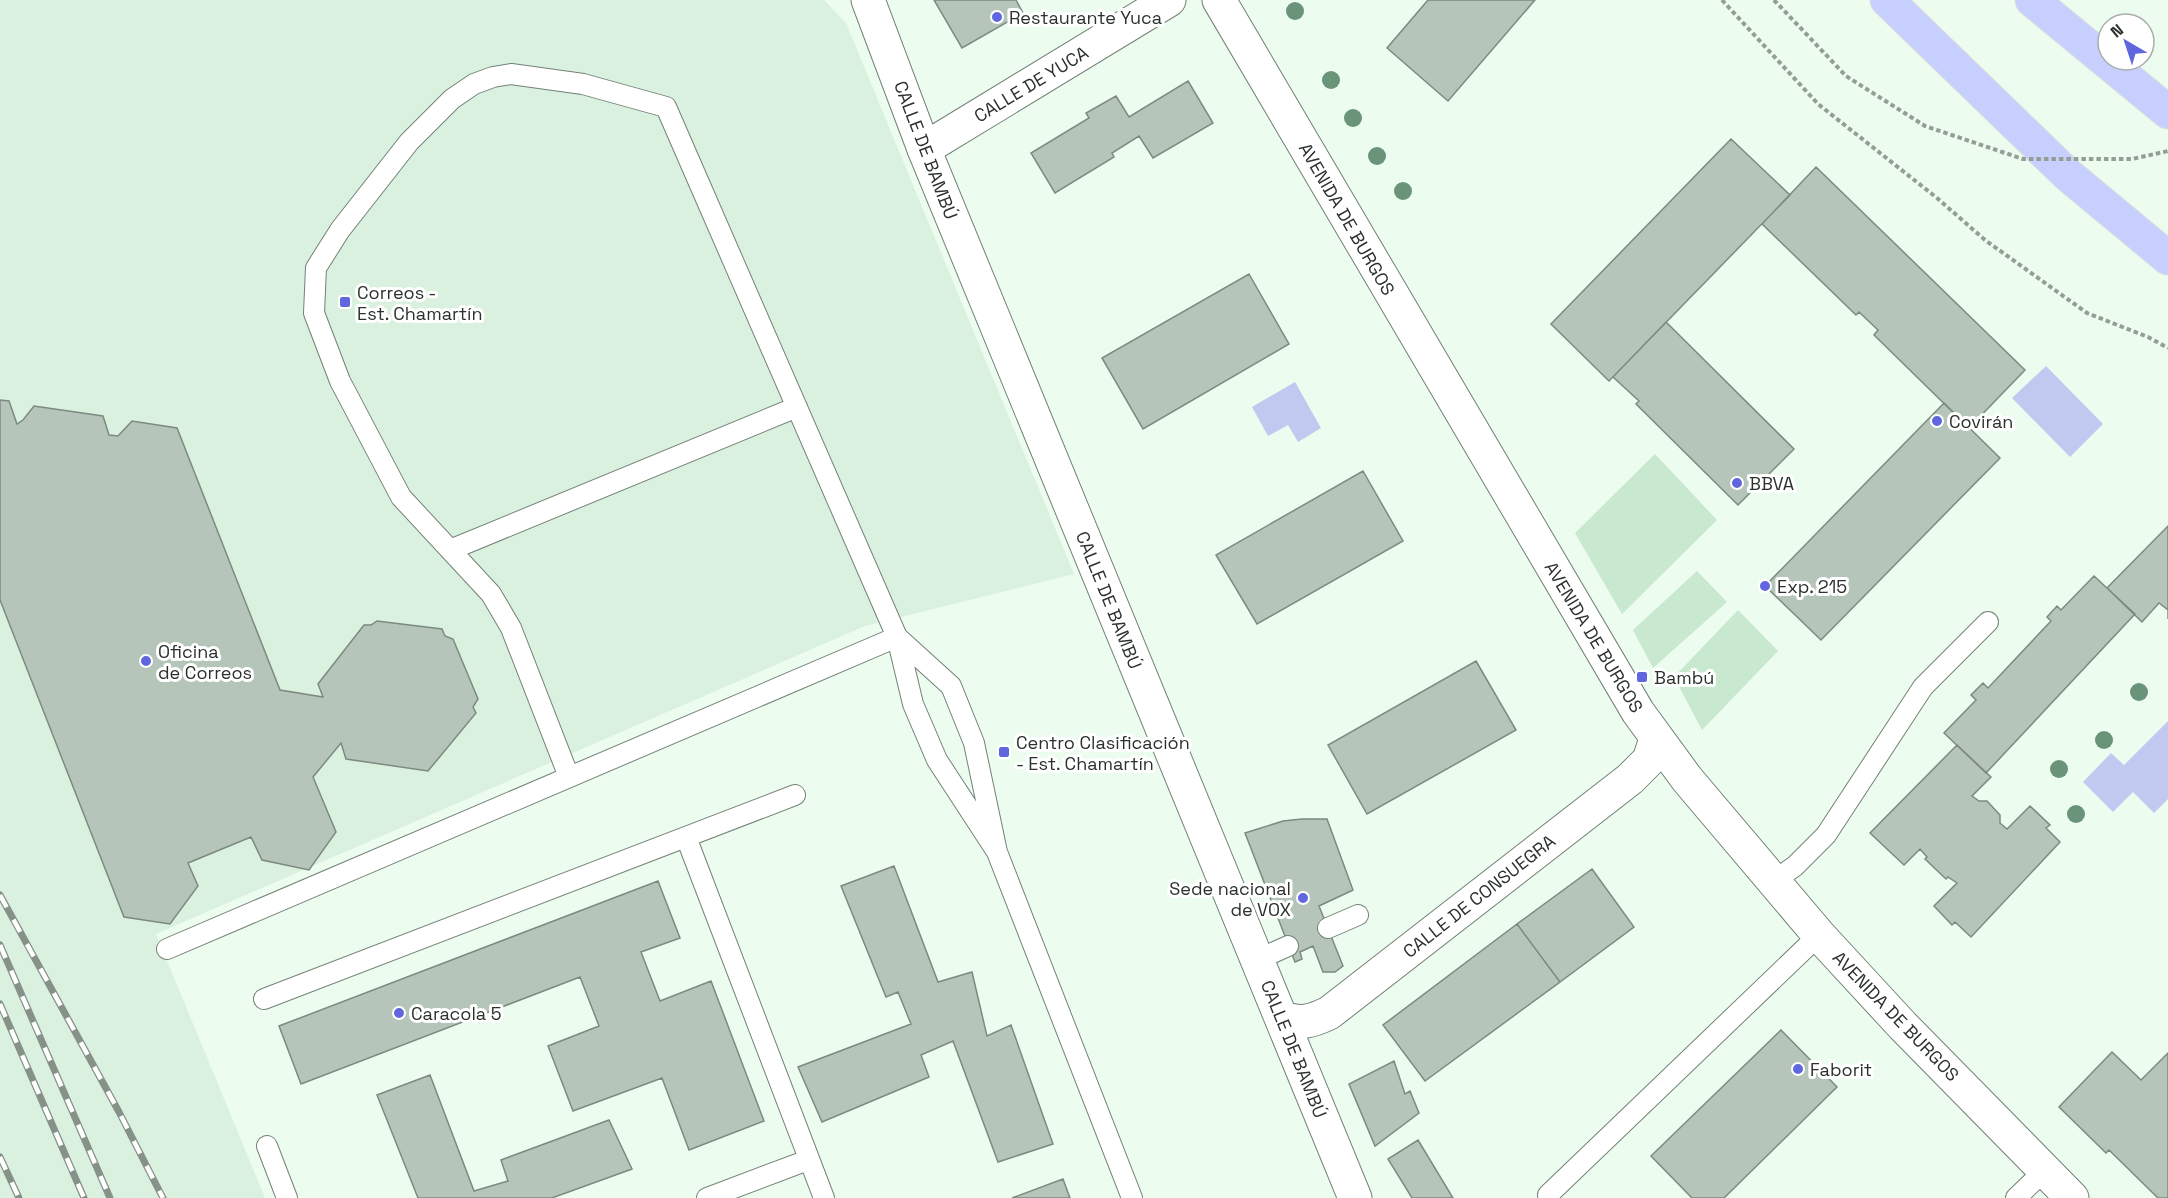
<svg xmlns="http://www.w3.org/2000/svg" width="2168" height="1198" font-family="'Space Grotesk',sans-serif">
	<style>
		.built { fill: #dbf1df }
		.green { fill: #c8e8cf }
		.water { fill: #c2c9f1 }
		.building { fill: #b6c5b9; stroke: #7c8a7f; stroke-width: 1.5 }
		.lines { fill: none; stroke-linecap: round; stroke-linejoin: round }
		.service-casing { stroke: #738176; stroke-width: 22 }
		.minor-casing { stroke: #738176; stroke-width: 35 }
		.tertiary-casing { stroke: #738176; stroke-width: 35 }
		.motorway-casing { stroke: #dddedd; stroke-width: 35 }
		.path { stroke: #939e95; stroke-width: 4; stroke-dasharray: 4.5 3; stroke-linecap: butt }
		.service { stroke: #fff; stroke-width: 20 }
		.minor { stroke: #fff; stroke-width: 33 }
		.tertiary { stroke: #fff; stroke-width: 33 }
		.motorway { stroke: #c7cffe; stroke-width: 33 }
		.rail-casing { stroke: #869188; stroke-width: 7 }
		.rail { stroke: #fff; stroke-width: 4.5; stroke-dasharray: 14; stroke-linecap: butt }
		.path-bridge { stroke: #939e95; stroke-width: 4; stroke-dasharray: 4.5 3; stroke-linecap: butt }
		.tree { fill: #6a9479 }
		.poi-dot { fill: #6066de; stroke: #fff; stroke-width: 2 }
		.labels { text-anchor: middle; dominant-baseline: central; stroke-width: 6; stroke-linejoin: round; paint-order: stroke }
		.poi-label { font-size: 18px; fill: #2b312c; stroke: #fff; text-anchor: start }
		.street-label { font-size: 18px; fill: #2b312c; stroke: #fff }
	</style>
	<rect width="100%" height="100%" fill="#ecfcef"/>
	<path class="built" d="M0,0H824L846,23L1074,574L865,626L156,934L265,1198H0Z"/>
	<path class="green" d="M1655,454L1717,520L1622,614L1575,533Z
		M1697,571L1727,602L1653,668L1633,630Z
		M1738,610L1778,651L1702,730L1674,677Z"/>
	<path class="water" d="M2046,366L2103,424L2070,457L2012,398Z
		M1295,382L1321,428L1298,442L1288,425L1268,436L1252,407Z
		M2168,721V799L2154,813L2133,792L2113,812L2083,782L2111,753L2124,765Z"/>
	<path class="building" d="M934,0H1016L1023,13L962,48Z
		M1428,0H1535L1448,101L1387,48Z
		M1188,81L1213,123L1153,158L1139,136L1112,153L1114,157L1055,193L1031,153L1089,118L1086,113L1116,96L1129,117Z
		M1731,139L1790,195L1609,381L1551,324Z
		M1816,167L2025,370L1969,428L1874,335L1878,330L1859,312L1856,315L1762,224Z
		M1249,274L1289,344L1143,429L1102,358Z
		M1666,322L1794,449L1738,505L1636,404L1639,401L1613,377Z
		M0,400L9,401L17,424L23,420L34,406L103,416L109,435L118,436L132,421L177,428L280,690L323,697L318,684L364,625H371L377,621L442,629L445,636L453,639L478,699L473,707L476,713L428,771L346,759L341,743L313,777L336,832L309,870L262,860L251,837L188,863L198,886L170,924L124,917L0,600Z
		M1944,403L2000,458L1821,640L1765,586Z
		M1363,471L1403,541L1257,624L1216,555Z
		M2168,526V619V610L2159,603L2142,622L2107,588Z
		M2094,576L2135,614L1986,773L1944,733L1976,700L1971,695L1983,683L1988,688L2051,621L2047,617L2057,606L2061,610Z
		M1476,661L1516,730L1367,814L1328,745Z
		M1957,745L1991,777L1972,796L1979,801H1987L2000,815V823L2007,829L2030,806L2050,825L2046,828L2060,842L1971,937L1955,922L1952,925L1934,906L1957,883L1948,877L1946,879L1925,859L1927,857L1920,849L1904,865L1870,833Z
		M1302,819H1327L1353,890L1319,906L1343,966L1335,972H1323L1313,946L1300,952L1302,959L1295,962L1245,833L1283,821Z
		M894,866L938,982L972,972L987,1036L1011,1025L1053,1144L998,1162L953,1041L921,1055L929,1077L822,1122L798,1067L911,1024L898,992L886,997L841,886Z
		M1592,869L1634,927L1560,982L1517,924Z
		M658,881L680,938L641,952L660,1001L711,981L764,1121L689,1150L662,1078L573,1111L548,1046L599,1026L580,977L301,1084L279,1026Z
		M1517,924L1560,982L1425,1081L1383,1025Z
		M1781,1030L1837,1087L1724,1198H1692L1651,1156Z
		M2112,1052L2141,1080L2168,1053V1198H2158L2109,1150L2106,1153L2059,1107Z
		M1394,1061L1405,1094L1410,1091L1419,1113L1375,1146L1349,1084Z
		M430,1075L474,1191L508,1181L501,1160L609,1120L632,1169L552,1198H418L377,1095Z
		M1418,1140L1453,1198H1412L1388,1159Z
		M1063,1179L1070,1198H1012Z"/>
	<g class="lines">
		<defs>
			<path id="service" d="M450,550L797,407
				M897,637L951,686L974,743L997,852L1132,1198
				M569,777L511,628L491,594L401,497L340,381L314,313L316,268L340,230L409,142L452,99L474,84L493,77L511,74L583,84L666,107L897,637L913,704L937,760L997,852
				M686,837L824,1198
				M1774,881L1795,866L1826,835L1923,687L1988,622
				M1328,928L1358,915
				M167,949L897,637
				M1257,960L1288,946
				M264,999L795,795
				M267,1146L287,1198
				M1548,1195L1819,935
				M707,1198L808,1160
				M2016,1198L2045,1170"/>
			<path id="minor" d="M924,149L1169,0
				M1282,1018C1302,1024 1310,1022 1329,1013L1630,779L1649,760L1656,739"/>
			<path id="tertiary" d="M868,0L924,149L1355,1198
				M1219,0L1638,712L1687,779L1819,935L1903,1026L2072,1198"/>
			<path id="motorway" d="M1887,0L2068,175L2168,258
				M2032,0L2168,112"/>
		</defs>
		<use href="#service" class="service-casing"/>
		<use href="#minor" class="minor-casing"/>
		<use href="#tertiary" class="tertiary-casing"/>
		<use href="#motorway" class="motorway-casing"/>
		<path class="path" d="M1722,0L1818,104L1937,198L1985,240L2087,313L2148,337L2168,348"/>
		<use href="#service" class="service"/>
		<use href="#minor" class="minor"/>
		<use href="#tertiary" class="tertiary"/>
		<use href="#motorway" class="motorway"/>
		<defs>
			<path id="rail" d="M0,895L119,1112L163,1198
				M0,945L110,1198
				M0,1004L84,1198
				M0,1157L19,1198"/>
		</defs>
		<use href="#rail" class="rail-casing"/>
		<use href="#rail" class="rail"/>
		<path class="path-bridge" d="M1774,0L1846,76L1925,126L2023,159H2132L2168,151"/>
	</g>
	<g class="tree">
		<circle cx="1295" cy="11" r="9"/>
		<circle cx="1331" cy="80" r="9"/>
		<circle cx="1353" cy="118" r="9"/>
		<circle cx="1377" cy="156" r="9"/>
		<circle cx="1403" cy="191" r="9"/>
		<circle cx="2139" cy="692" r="9"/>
		<circle cx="2104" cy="740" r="9"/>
		<circle cx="2059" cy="769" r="9"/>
		<circle cx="2076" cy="814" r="9"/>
	</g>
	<g class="poi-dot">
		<circle cx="997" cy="17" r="6"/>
		<rect x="339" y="296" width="12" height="12" rx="3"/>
		<circle cx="1937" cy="421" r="6"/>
		<circle cx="1737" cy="483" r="6"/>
		<circle cx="1765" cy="586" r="6"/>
		<circle cx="146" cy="661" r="6"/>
		<rect x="1636" y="671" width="12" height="12" rx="3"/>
		<rect x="998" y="746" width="12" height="12" rx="3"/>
		<circle cx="1303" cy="898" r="6"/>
		<circle cx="399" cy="1013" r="6"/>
		<circle cx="1798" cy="1069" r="6"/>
	</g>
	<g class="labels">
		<g class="poi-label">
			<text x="1009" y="17">Restaurante Yuca</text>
			<text x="357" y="292">Correos -<tspan x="357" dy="21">Est. Chamartín</tspan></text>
			<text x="1949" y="421">Covirán</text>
			<text x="1749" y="483">BBVA</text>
			<text x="1777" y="586">Exp. 215</text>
			<text x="158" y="651">Oficina<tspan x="158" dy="21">de Correos</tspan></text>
			<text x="1654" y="677">Bambú</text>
			<text x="1016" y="742">Centro Clasificación<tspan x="1016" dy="21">- Est. Chamartín</tspan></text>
			<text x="1291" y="888" text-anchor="end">Sede nacional<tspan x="1291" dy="21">de VOX</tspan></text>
			<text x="411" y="1013">Caracola 5</text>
			<text x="1810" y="1069">Faborit</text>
		</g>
		<g class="street-label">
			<text transform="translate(1031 84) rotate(-31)">CALLE DE YUCA</text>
			<text transform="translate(926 150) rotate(69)">CALLE DE BAMBÚ</text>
			<text transform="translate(1347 219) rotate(60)">AVENIDA DE BURGOS</text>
			<text transform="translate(1109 600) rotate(68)">CALLE DE BAMBÚ</text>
			<text transform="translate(1594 637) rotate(59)">AVENIDA DE BURGOS</text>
			<text transform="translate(1479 896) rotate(-38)">CALLE DE CONSUEGRA</text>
			<text transform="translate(1896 1016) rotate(46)">AVENIDA DE BURGOS</text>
			<text transform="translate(1294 1049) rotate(68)">CALLE DE BAMBÚ</text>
		</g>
	</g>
	<g transform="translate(2126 42) rotate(321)"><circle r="28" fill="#ffffff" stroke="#aaadab" stroke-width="1.5"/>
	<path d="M0-4.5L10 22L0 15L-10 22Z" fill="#6066de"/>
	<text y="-9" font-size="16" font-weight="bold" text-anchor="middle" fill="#2b312c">N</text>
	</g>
</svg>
